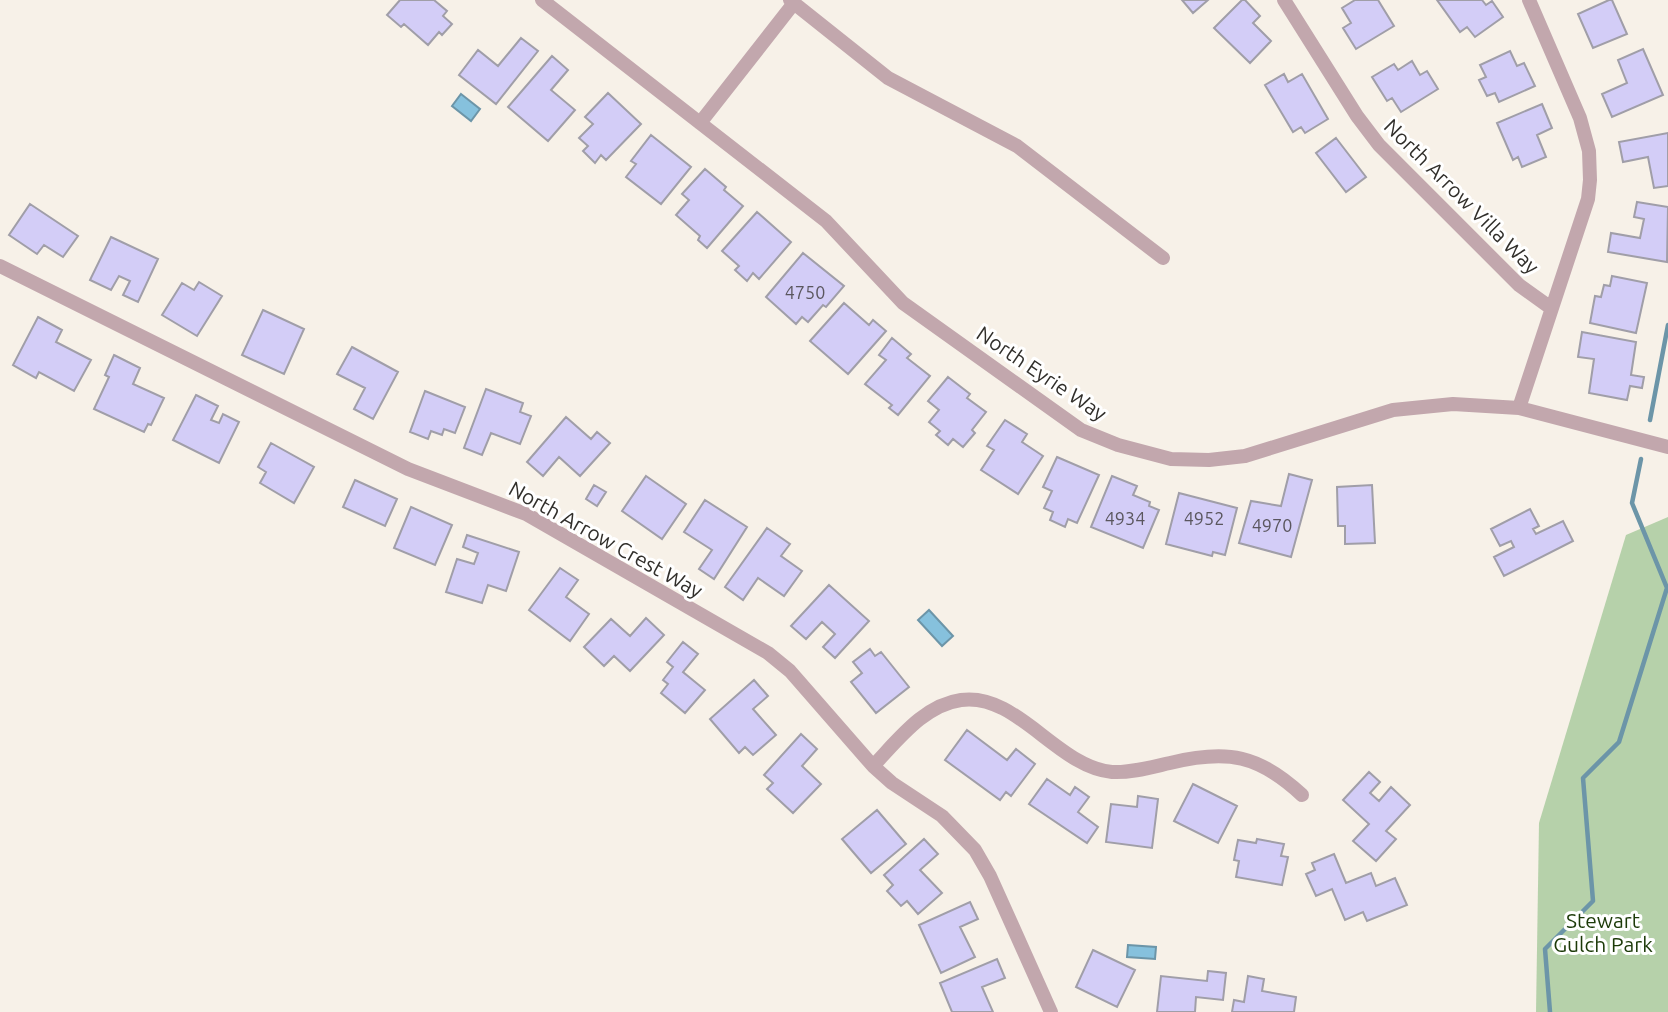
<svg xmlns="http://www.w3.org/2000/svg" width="1668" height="1012" font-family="Ubuntu,sans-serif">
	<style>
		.green { fill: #b6d1aa }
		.water { fill: #86c1dd; stroke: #6c95a8; stroke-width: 2 }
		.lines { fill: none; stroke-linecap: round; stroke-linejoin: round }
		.stream { stroke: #6c95a8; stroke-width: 4.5 }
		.building { fill: #d3cdf7; stroke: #a09ea8; stroke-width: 2 }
		.minor { stroke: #c2a7ad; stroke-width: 14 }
		.labels { text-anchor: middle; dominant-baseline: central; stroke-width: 6; stroke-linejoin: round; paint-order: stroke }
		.number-label { font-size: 18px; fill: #5a565e }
		.street-label { font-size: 21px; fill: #312f2b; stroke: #fff }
		.park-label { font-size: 21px; fill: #1c3a08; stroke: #fff }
	</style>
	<rect width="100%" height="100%" fill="#f7f1e8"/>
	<path class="green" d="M1668,517V1012H1536L1539,823L1626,535Z"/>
	<path class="water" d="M461,94L480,109L471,121L452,106Z
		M929,610L953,636L942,646L918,620Z
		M1128,945L1156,947L1155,959L1127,957Z"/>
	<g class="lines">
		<path class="stream" d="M1650,420L1668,325
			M1550,1012L1545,949L1593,901L1583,778L1619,742L1667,588L1632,503L1641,459"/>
	</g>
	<path class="building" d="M400,0H434L447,11L443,16L452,24L442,35L439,32L428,45L404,24L401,27L387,15Z
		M1182,0H1208L1193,13Z
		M1242,0H1245L1260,16L1253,23L1271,41L1250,63L1214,28Z
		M1355,0H1378L1394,26L1356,49L1343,28L1351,23L1342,8Z
		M1437,0H1482L1486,5L1492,1L1503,17L1475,37L1467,27L1460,32Z
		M1609,0H1612L1627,34L1593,48L1578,14Z
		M521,38L538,51L496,104L459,75L478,50L498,66Z
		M1643,49L1663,95L1612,117L1602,94L1627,83L1618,60Z
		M1510,51L1517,66L1524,63L1535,86L1499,102L1495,93L1487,96L1479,80L1486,77L1480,65Z
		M552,56L568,70L551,90L575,110L548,141L508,107Z
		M1412,61L1420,75L1427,71L1438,89L1401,112L1392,98L1387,101L1372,77L1394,64L1398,70Z
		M1284,74L1288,82L1302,74L1328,119L1305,133L1301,127L1293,132L1265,85Z
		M608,93L641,124L606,160L601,155L595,163L583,151L588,146L579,138L593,124L585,117Z
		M1542,104L1552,128L1537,135L1546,157L1522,167L1518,157L1513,160L1497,123Z
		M1668,133V186L1654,188L1648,157L1623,162L1619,142Z
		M651,135L691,167L661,204L626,177L636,164L631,161Z
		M1336,138L1366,177L1346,192L1316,153Z
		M705,169L726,187L724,190L743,206L707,248L698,240L700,236L676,215L689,200L682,194Z
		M1637,202L1668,207L1667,262L1608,252L1611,233L1640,238L1644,219L1634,217Z
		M30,204L78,236L63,257L44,245L37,254L9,235Z
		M757,212L791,242L759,279L753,273L747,281L735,270L739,266L722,251Z
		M111,237L158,259L138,302L123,295L130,281L119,276L111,290L90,280Z
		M803,253L844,286L826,307L823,305L808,322L802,317L796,324L766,297Z
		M1612,276L1647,283L1636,333L1590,323L1595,296L1601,297L1604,285L1610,286Z
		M199,282L222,296L197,336L162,315L182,283L194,290Z
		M844,303L869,325L873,320L886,331L848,374L810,341Z
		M263,310L304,329L284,374L242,355Z
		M38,317L62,330L56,342L91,360L74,391L39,372L36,378L13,365Z
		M1582,332L1636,342L1631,375L1644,377L1642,388L1630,386L1627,400L1589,393L1594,359L1578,357Z
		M892,338L911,354L907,358L930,376L898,415L889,408L892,405L865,384L886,360L879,355Z
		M352,347L398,372L373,419L354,409L365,388L337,374Z
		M114,355L140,368L133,384L164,398L151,425L148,424L144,432L94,409L109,377L105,375Z
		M948,377L970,394L967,398L986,412L972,430L975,433L963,447L953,439L948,445L936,435L940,431L929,422L939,410L928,401Z
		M486,389L523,403L520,412L531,416L520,444L491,433L482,455L464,448Z
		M425,391L465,407L455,433L444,429L442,435L431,431L428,439L410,432Z
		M196,395L218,406L211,420L219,423L223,414L239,422L219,463L173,440Z
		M566,417L591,439L597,432L610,443L580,476L559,457L543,476L527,462Z
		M1005,420L1027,434L1022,442L1043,456L1018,494L981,470L994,450L987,446Z
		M271,443L314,467L294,503L260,483L266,472L258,467Z
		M1057,457L1099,475L1077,523L1068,519L1065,527L1050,520L1053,512L1044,508L1052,491L1043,487Z
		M1289,474L1312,480L1291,557L1239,543L1251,501L1281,506Z
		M646,476L686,504L662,539L622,511Z
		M1112,476L1137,486L1133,495L1150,502L1149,506L1159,510L1143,548L1091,527Z
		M355,480L397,499L385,526L343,507Z
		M594,485L606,492L597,506L586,499Z
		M1372,485L1375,543L1345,544V526H1338L1337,487Z
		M1179,493L1237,508L1225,555L1213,552L1212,556L1166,544Z
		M705,500L747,527L714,579L699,569L712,550L684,532Z
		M411,507L452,525L435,565L394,548Z
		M1530,509L1539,526L1533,529L1536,534L1563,521L1573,541L1504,576L1494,557L1514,547L1511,541L1500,546L1491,529Z
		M767,528L790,544L781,556L802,571L784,596L758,578L743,600L725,587Z
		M467,535L519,552L506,591L488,585L482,603L446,592L457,559L474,564L478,553L463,547Z
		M560,568L578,580L566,597L589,614L570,641L529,610Z
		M829,585L869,621L835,658L823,647L835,634L822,622L806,639L791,626Z
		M646,618L664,635L630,671L614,656L604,666L584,647L611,619L630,636Z
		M683,642L698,654L683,672L705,690L685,713L661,693L668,684L663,680L673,667L667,662Z
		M870,649L875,656L881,652L909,687L876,713L851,682L862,673L853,662Z
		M754,680L768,696L753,709L776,735L753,755L745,747L739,753L710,719Z
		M967,730L1007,760L1016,749L1035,764L1011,796L1006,792L1000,800L945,760Z
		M801,734L817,749L802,766L821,784L793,813L767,789L773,783L764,775Z
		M1369,772L1380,782L1370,793L1379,801L1391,787L1410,805L1386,831L1396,839L1376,861L1353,841L1369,824L1343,800Z
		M1047,779L1070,795L1075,787L1089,797L1078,812L1098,827L1087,843L1029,804Z
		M1193,784L1237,806L1218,843L1174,821Z
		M1138,796L1158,799L1152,848L1106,842L1111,804L1137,807Z
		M877,810L906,844L871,873L842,839Z
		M924,839L938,854L920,870L942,893L918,914L907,901L901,906L887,891L893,885L884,875Z
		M1257,839L1284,844L1281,856L1288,857L1282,885L1236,877L1239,861L1234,860L1238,840L1256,843Z
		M1334,854L1346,883L1371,873L1376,886L1395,878L1407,905L1367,921L1363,912L1345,920L1332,889L1316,896L1306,874L1315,870L1312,863Z
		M970,902L978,919L960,927L975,957L941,973L919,925Z
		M1093,950L1135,970L1117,1007L1076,987Z
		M997,959L1005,978L982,987L993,1012H952L940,983Z
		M1208,971L1226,973L1223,1000L1196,997L1195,1012H1157L1161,976L1207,981Z
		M1248,976L1264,979L1262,991L1296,997L1294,1012H1232L1234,1000L1244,1002Z"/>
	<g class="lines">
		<path class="minor" d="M542,0L826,221L903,303L1081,430L1118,445L1171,459L1209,460L1245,456L1393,410L1453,404L1519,408L1668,447
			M790,0L888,78L1017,146L1163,258
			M1284,0L1357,116L1379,145L1519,285L1551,308
			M700,123L794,3
			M0,266L408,469L526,514L768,653L790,671L873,766L892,783L942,816L975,850L990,876L1051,1012
			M1519,408L1588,199L1590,180L1589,151L1580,118L1529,0
			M873,766C898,740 924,705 961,700C1017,692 1057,767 1112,772C1131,773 1152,767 1170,763C1228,749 1259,755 1302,795"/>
	</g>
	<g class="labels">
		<g class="number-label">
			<text x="805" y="292">4750</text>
			<text x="1125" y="518">4934</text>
			<text x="1204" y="518">4952</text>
			<text x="1272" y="525">4970</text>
		</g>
		<g class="street-label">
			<text transform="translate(1462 196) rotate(45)">North Arrow Villa Way</text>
			<text transform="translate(1042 373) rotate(34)">North Eyrie Way</text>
			<text transform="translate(606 539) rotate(29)">North Arrow Crest Way</text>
		</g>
		<g class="park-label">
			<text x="1603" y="920">Stewart<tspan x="1603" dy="24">Gulch Park</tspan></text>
		</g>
	</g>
</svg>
